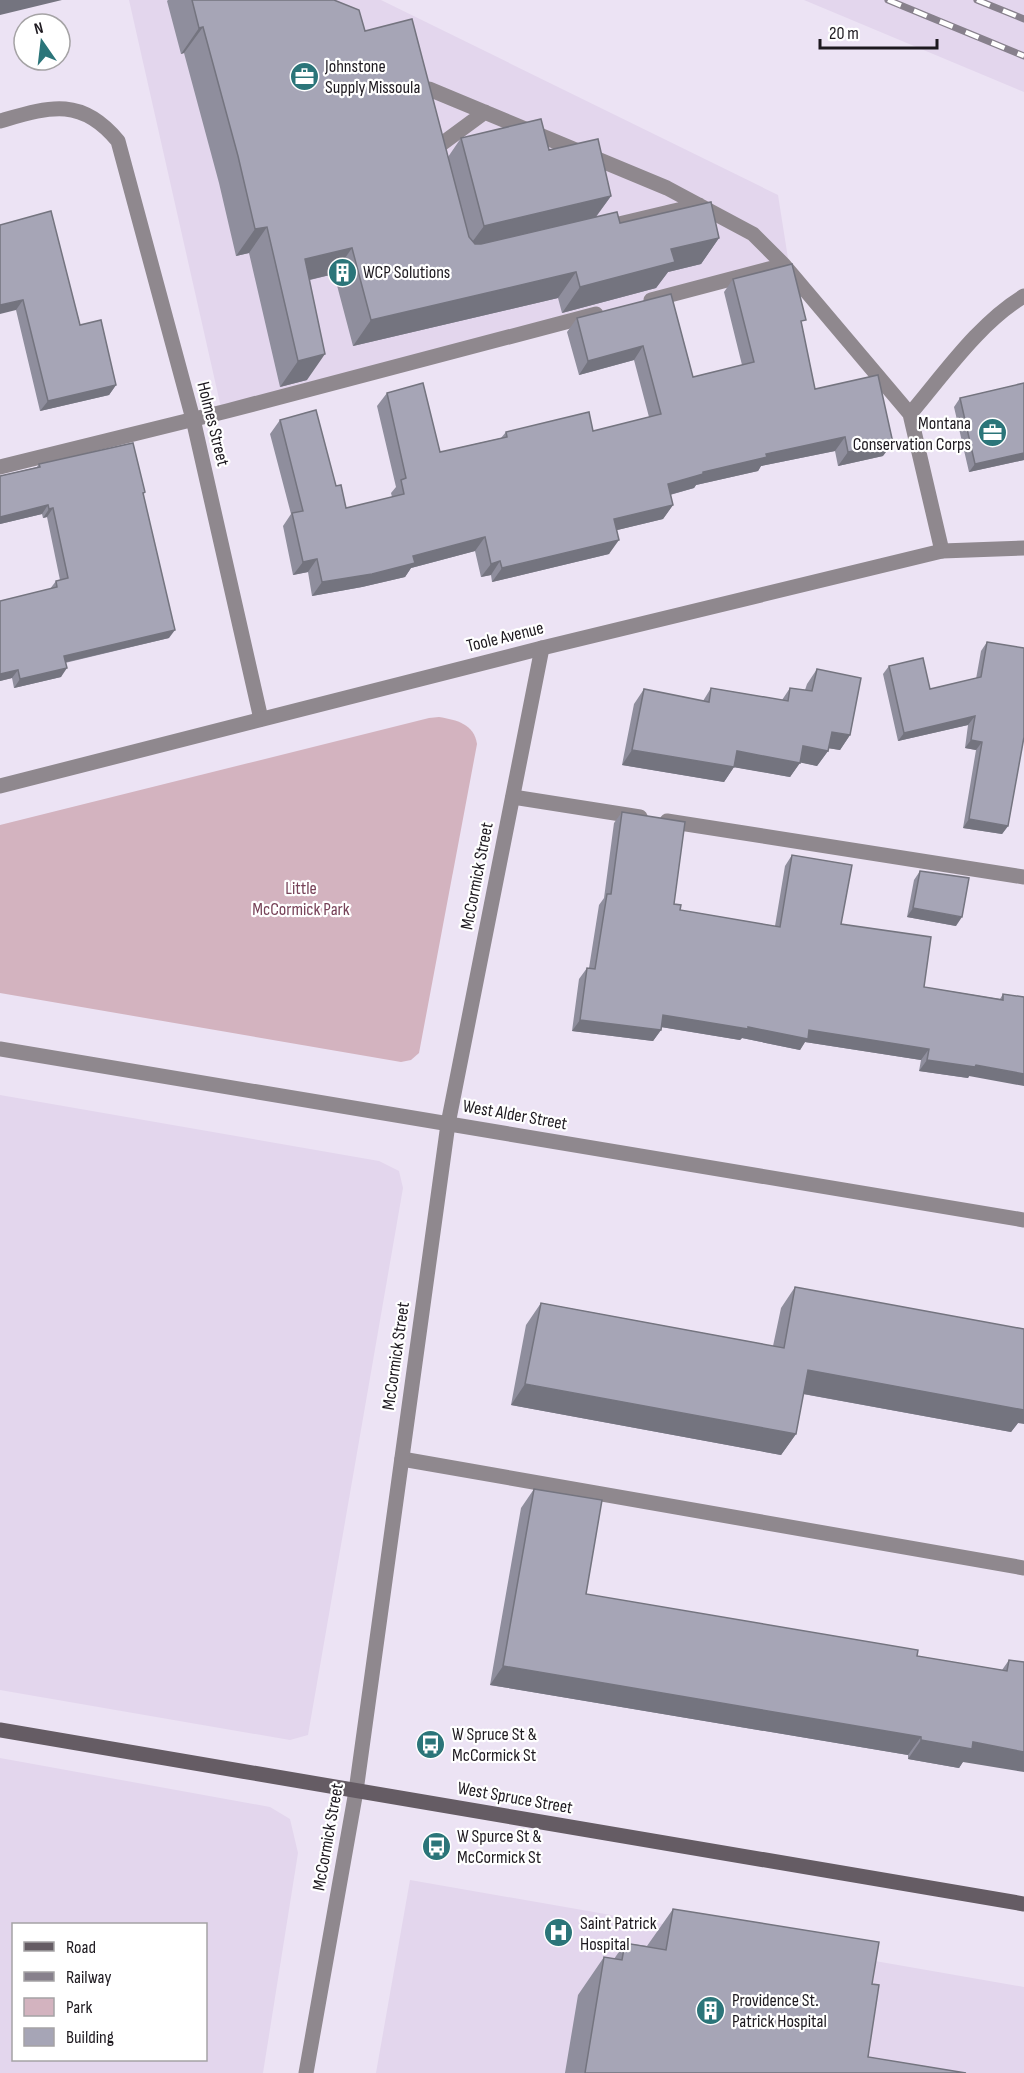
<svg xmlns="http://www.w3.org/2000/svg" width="1024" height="2073" font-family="'Sofia Sans Condensed',sans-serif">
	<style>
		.built { fill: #e3d6ed; fill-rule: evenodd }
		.green { fill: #d3b3bf }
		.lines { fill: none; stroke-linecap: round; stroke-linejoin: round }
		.service { stroke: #8f888e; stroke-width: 15 }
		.minor { stroke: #8f888e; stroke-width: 15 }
		.tertiary { stroke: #8f888e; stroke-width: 15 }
		.secondary { stroke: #655c64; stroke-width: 15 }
		.rail-casing { stroke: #87808c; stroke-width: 7 }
		.rail { stroke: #fff; stroke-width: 4.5; stroke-dasharray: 14; stroke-linecap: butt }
		.wall { fill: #8f8e9d }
		.shaded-wall { fill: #74747f }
		.building { fill: #a6a5b6; stroke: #74747f; stroke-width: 1.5 }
		.labels { text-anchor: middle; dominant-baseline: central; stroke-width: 4.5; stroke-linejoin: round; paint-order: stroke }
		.poi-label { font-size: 18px; fill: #1d191f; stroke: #fff; text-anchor: start }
		.street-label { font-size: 18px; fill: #1d191f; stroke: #fff }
		.park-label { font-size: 18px; fill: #774258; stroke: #fff }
	</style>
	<rect width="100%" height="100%" fill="#ece3f4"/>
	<path class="built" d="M129,0H381L778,195L790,271L222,412Z
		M804,0H1024V92Z
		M0,1095L379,1161L399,1171L403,1188L308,1735L290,1740L0,1690Z
		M0,1758L270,1807L290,1819L298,1853L263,2073H0ZM14,1924H206V2060H14Z
		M410,1880L1024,1987V2073H376Z"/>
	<path class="green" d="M439,717C457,720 474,724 477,744L419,1053L411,1060L401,1062L0,993V825L429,718Z"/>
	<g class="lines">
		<path class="service" d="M429,89L667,188L753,234L784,265
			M433,156L432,151L485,112
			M602,228L699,205
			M651,300L784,265L910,414L942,551
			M910,414C944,374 979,323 1024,296
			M0,467L227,411L596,314
			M513,797L640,817
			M667,821L1024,877
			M402,1459L1024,1568"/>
		<path class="minor" d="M0,121C49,107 81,96 118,141L193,419L261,719
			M0,1049L1024,1220
			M306,2073L356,1791L448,1124L542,648"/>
		<path class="tertiary" d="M0,786L542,648L942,551L1024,548"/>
		<path class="secondary" d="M0,1730L1024,1904"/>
		<defs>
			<path id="rail" d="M888,0L1024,56
				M977,0L1024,19"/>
		</defs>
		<use href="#rail" class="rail-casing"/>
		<use href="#rail" class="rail"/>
	</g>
	<path class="wall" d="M168,0H334L365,31L448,157L461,138L549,150L611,196L596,217L620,223L719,238L701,264L668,272L656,288L562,313L558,298L353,346L334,274L310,280L307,380L280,387L249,253L236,256L219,183L184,53L181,54L167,1Z
		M0,225L80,325L116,385L109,395L40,411L16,310Z
		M733,279L802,326L815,389L883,456L838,466L835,451L761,466L758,471L696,485L694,488L670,495L673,505L663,519L617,530L609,554L492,582L491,575L481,577L475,551L411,568L405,577L362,587L312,596L308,572L293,575L283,526L291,514L270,434L280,420L336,486L346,508L392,497L391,493L396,487L377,406L387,393L440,452L501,438L506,432L593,431L649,417L634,360L579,375L567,332L577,318L671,294L693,377L742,365L724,292Z
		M1024,383V460L969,472L954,407L960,398Z
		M39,464L145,492L143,495L169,638L65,663L61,677L14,688L12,678L0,681V601L50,589L56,581L60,580L47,517L43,518L42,514L0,524V476L37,467Z
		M987,642L1008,826L1002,834L963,828L976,750L965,748L968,725L898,741L883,674L889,666L930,689L976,679L981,651Z
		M817,669L850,735L840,750L828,748V751L817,766L800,762L790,777L734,767L724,782L622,765L634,704L644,689L703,701L711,688L782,700L790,688L805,690L807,684Z
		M622,812L674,904L680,910L775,926L785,866L792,855L841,924L924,987L1000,999L1003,994L1024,997L968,1078L919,1071L921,1060L805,1042L800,1050L742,1038L740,1040L661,1027V1030L653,1041L572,1031L579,979L587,968H589L599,905L604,898L614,823Z
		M920,871L956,926L907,917L914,880Z
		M795,1287L1018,1423L1011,1432L803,1394L796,1434L781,1455L511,1405L526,1325L541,1303L773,1346L781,1308Z
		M534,1489L586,1594L917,1656L1002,1670L1009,1660L1024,1662L959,1768L908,1759V1755L490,1685L521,1508Z
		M673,1909L872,1984L868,2057L966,2073H565L578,1995L604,1957L614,1959L625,1943L647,1946Z"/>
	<path class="shaded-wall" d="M0,0H62L0,15Z
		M203,27L184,53L181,54L199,28Z
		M611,196L594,219L467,249L484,226Z
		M267,227L249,253L236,256L255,229Z
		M719,238L701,264L668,272L656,288L562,313L580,287L671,249Z
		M352,248L334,274L287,285L305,259Z
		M576,272L558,298L353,346L371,320Z
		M23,300L16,310L0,314V305Z
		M643,346L634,360L579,375L588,361Z
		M325,354L307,380L280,387L298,361Z
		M116,385L109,395L40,411L48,401Z
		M845,437L835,451L761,466L758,471L696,485L694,488L658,498L668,484L703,472L766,454Z
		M893,443L883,456L838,466L848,452Z
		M1024,453V460L969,472L975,464Z
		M48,505L42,514L0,524V517Z
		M673,505L663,519L605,533L614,519Z
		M53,508L47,517L43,518L49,509Z
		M485,537L475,551L411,568L405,577L362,587L312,596L322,582L413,556Z
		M619,540L609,554L492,582L502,568Z
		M317,559L308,572L293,575L303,562Z
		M500,561L491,575L481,577L491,564Z
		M175,630L169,638L58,664L64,656Z
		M67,668L61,677L14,688L20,679Z
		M18,670L12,678L0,681V674Z
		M975,716L968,725L898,741L904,733Z
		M832,732L850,735L840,750L821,747Z
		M971,740L982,742L976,750L965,748Z
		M803,746L828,751L817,766L793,761Z
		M632,750L734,767L724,782L622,765Z
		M737,751L800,763L790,777L727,766Z
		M969,819L1008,826L1002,834L963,828Z
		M913,908L962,917L956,926L907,917Z
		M663,1015L748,1027L809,1030L929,1049L921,1060L805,1042L800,1050L742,1038L740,1040L655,1026Z
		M580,1020L661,1030L653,1041L572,1031Z
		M927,1060L976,1065L1024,1074V1086L969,1076L968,1078L919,1071Z
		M808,1370L1024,1407V1424L1018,1423L1011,1432L793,1392Z
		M525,1384L796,1434L781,1455L511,1405Z
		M503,1666L921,1737L908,1755L490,1685Z
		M921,1740L973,1742L1024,1752V1772L963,1762L959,1768L908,1759Z"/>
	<path class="building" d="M192,0H334L359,10L365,31L412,19L469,237L475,244H481L617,212L620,223L711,202L719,238L671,249L675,262L580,287L576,272L371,320L352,248L305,259L325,354L298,361L267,227L255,229L238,156L203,27L199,28Z
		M541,119L549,150L598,139L611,196L484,226L461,138Z
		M51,211L80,325L101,320L116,385L48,401L23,300L0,305V225Z
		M792,264L806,320L801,321L815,389L878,375L893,443L848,452L845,437L766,454L767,457L703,472V474L668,484L673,505L614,519L619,540L502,568L500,561L491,564L485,537L413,556L415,563L372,574L322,582L317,559L303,562L292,513L303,511L280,420L316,410L336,486L341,485L346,508L404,494L401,480L406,478L387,393L423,383L440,452L507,437L506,432L589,412L593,431L661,414L643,346L588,361L577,318L671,294L693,377L754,362L733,279Z
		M1024,383V453L975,464L960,398Z
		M133,443L145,492L143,493L175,630L64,656L67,668L20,679L18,670L0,674V601L57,587L56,581L68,578L53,508L49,509L48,505L0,517V476L40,467L39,464Z
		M987,642L1024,648V737L1008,826L969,819L982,742L971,740L975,716L904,733L889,666L923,658L930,689L981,677Z
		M817,669L861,678L850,735L832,732L828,751L803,746L800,763L737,751L734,767L632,750L644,689L709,702L711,688L788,701L790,688L812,691Z
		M622,812L685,822L674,904L681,905L680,910L780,927L792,855L852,865L841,924L931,937L924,987L1003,1000V994L1024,997V1074L976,1065L975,1067L927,1060L929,1049L809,1030L808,1039L748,1027V1029L663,1015L661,1030L580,1020L587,968L595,969L607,894H611Z
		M920,871L969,878L962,917L913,908Z
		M795,1287L1024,1329V1410L808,1370L796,1434L525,1384L541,1303L784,1348Z
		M534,1489L602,1500L586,1594L918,1650L917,1656L1007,1671L1009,1660L1024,1662V1752L973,1742L972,1749L921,1740V1737L503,1666Z
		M673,1909L879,1942L872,1984L879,1985L868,2057L966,2073H585L604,1957L622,1960L625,1943L666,1950Z"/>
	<defs>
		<symbol id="office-disc" viewBox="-11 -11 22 22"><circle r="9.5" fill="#2b7579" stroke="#fff"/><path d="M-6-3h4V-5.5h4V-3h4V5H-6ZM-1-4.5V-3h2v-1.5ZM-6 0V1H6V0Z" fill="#fff"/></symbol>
		<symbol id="building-disc" viewBox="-11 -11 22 22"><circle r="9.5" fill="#2b7579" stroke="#fff"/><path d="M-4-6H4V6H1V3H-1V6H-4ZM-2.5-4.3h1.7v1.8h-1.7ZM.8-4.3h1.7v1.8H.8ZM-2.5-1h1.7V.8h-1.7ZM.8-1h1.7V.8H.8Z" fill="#fff"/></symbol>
		<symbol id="bus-disc" viewBox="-11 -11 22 22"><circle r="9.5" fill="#2b7579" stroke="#fff"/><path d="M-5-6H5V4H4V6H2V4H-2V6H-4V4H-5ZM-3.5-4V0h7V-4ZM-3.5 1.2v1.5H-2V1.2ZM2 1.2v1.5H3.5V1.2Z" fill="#fff"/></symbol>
		<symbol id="hospital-disc" viewBox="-11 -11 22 22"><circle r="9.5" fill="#2b7579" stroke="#fff"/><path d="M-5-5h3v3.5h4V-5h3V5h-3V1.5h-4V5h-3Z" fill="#fff"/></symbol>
	</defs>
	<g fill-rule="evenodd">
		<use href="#office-disc" x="288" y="60" width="33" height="33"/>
		<use href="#building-disc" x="326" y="256" width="33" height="33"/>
		<use href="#office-disc" x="976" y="416" width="33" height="33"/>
		<use href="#bus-disc" x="414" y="1728" width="33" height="33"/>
		<use href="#bus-disc" x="420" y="1830" width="33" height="33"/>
		<use href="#hospital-disc" x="542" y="1916" width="33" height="33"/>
		<use href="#building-disc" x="694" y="1994" width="33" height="33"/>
	</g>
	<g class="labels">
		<g class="poi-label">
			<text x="325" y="66">Johnstone<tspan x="325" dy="21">Supply Missoula</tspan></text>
			<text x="363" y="272">WCP Solutions</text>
			<text x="971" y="423" text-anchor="end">Montana<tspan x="971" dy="21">Conservation Corps</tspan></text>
			<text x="452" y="1734">W Spruce St &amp;<tspan x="452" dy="21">McCormick St</tspan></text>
			<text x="457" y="1836">W Spurce St &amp;<tspan x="457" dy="21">McCormick St</tspan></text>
			<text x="580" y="1923">Saint Patrick<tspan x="580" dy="21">Hospital</tspan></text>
			<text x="732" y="2000">Providence St.<tspan x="732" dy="21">Patrick Hospital</tspan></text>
		</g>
		<g class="street-label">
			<text transform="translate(213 424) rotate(76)">Holmes Street</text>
			<text transform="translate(505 637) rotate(-14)">Toole Avenue</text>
			<text transform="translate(477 876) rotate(-79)">McCormick Street</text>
			<text transform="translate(515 1115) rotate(10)">West Alder Street</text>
			<text transform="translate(396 1356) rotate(-82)">McCormick Street</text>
			<text transform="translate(515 1798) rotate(10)">West Spruce Street</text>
			<text transform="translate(328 1837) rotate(-80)">McCormick Street</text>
		</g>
		<g class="park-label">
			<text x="301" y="888">Little<tspan x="301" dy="21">McCormick Park</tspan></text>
		</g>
	</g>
	<rect x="12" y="1923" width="195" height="138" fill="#ffffff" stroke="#a5a3a5" stroke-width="1.5"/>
	<rect x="24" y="1942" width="30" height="9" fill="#655c64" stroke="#a5a3a5" stroke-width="1.5"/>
	<text x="66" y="1953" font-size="18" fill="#1d191f">Road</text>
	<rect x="24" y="1972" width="30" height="9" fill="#87808c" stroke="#a5a3a5" stroke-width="1.5"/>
	<text x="66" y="1983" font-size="18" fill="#1d191f">Railway</text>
	<rect x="24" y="1998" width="30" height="18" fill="#d3b3bf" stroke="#a5a3a5" stroke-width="1.5"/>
	<text x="66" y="2013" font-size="18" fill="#1d191f">Park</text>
	<rect x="24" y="2028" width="30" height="18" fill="#a6a5b6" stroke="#a5a3a5" stroke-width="1.5"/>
	<text x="66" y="2043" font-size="18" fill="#1d191f">Building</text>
	<g transform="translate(42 42) rotate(346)"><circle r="28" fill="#ffffff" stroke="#a5a3a5" stroke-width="1.5"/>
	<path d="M0-4.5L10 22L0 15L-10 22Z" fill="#2b7579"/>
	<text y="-9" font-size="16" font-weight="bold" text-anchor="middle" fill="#1d191f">N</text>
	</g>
	<path d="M820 39v9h117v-9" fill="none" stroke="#1d191f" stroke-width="3"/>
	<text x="829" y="39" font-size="18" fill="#1d191f" stroke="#ffffff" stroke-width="4.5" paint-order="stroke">20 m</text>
</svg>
